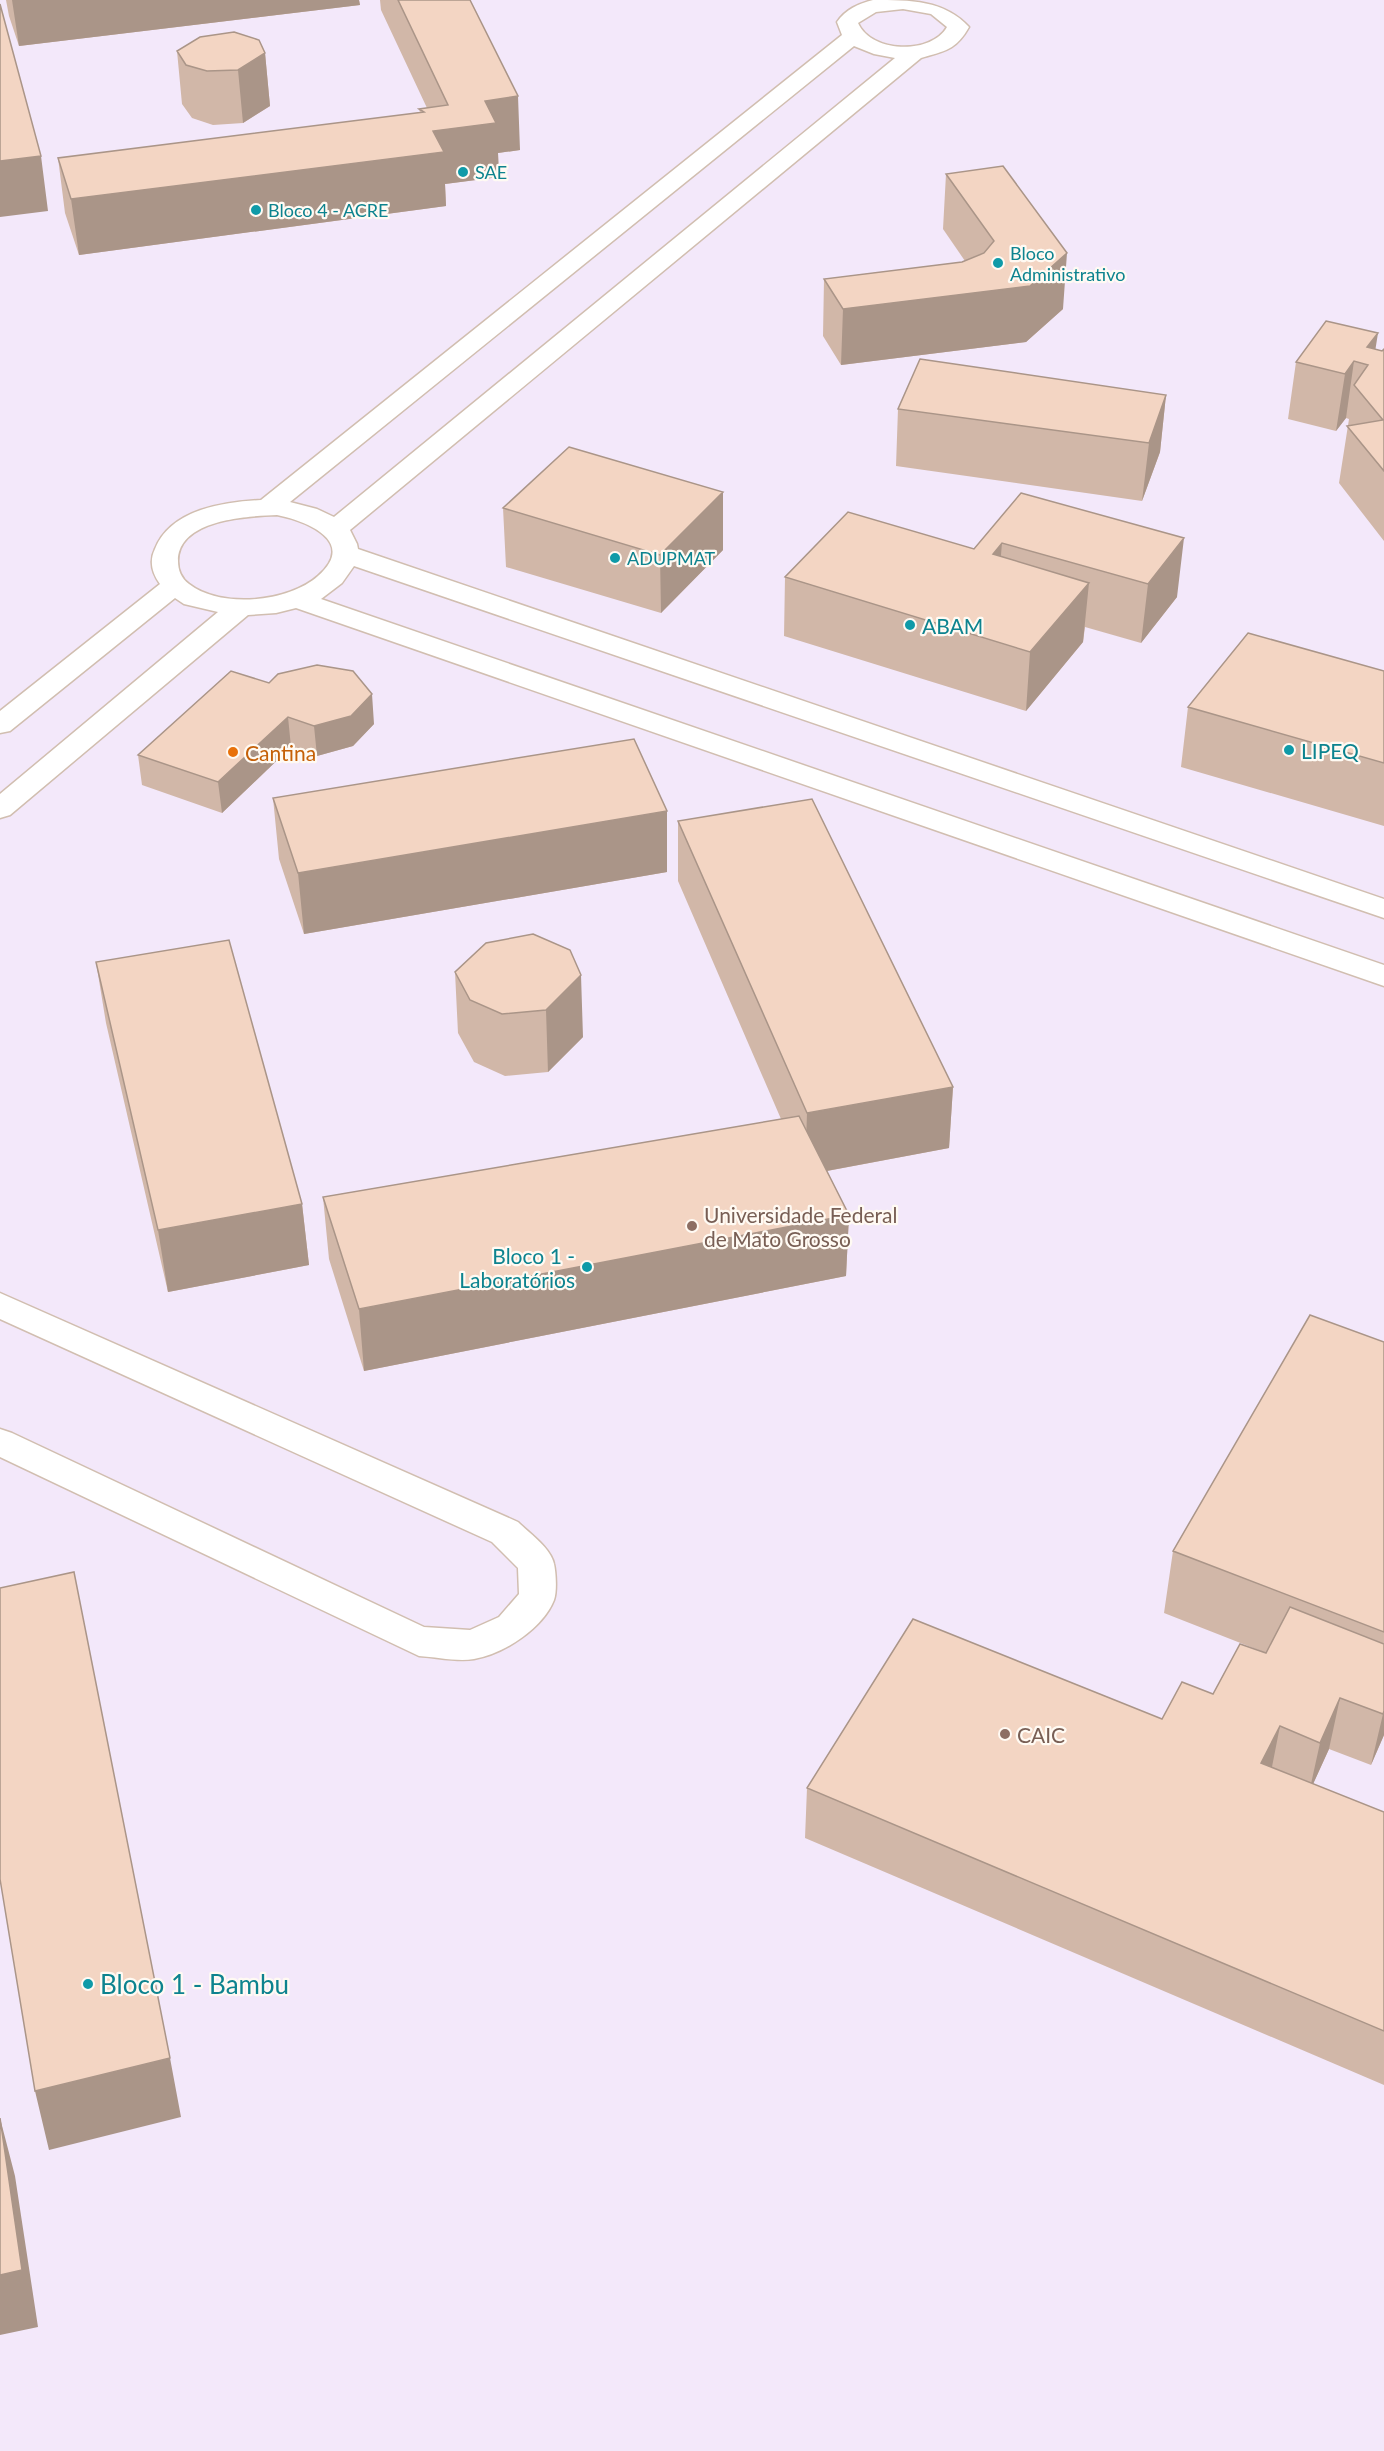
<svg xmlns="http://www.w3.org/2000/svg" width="1384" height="2451" font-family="Lato,sans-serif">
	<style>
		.education { fill: #f3e8fa }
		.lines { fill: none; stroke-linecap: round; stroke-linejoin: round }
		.lane-casing { stroke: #d1beb0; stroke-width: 3 }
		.lane { fill: #fff; fill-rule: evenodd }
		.wall { fill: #d1b7a8 }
		.shaded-wall { fill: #aa9588 }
		.building { fill: #f3d5c3; stroke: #aa9588; stroke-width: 1.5 }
		.culture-dot { fill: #0f9aa8; stroke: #fffaf3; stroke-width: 2 }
		.food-dot { fill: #e8710a; stroke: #fffaf3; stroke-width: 2 }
		.education-dot { fill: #8d6e63; stroke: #fffaf3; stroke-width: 2 }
		.labels { text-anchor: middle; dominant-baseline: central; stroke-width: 4.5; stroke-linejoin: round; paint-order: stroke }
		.far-culture-label { font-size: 18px; fill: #0d838f; stroke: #fffaf3; text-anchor: start }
		.culture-label { font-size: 21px; fill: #0d838f; stroke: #fffaf3; text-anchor: start }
		.food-label { font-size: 21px; fill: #c56008; stroke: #fffaf3; text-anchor: start }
		.education-label { font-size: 21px; fill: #785e54; stroke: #fffaf3; text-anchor: start }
		.near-culture-label { font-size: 26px; fill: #0d838f; stroke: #fffaf3; text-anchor: start }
	</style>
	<rect width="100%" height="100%" fill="#fdf6ec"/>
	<path class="education" d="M0,0H1384V2451H0Z"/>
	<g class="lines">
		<defs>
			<path id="lane" d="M873,0C911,0 944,0 969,27C956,50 945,51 921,58L350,530L357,544L358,549L1384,899V918L354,566L342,583L321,599L1384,965V986L296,608L276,613L248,615L10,815L0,818V794L218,612L184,604L175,598L10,731L0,733V711L160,584C152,573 149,561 155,549C171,509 224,502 261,500L842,35L837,22C846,9 858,4 873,0ZM903,9L931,14L947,27C931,55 871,53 858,23L876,12ZM854,46L874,54L895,58L334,517L317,509L290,502ZM277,515C306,521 358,541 318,576C289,602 221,609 189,584C181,578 178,570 178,561C178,519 249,516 277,515Z
				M0,1293L518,1522C529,1533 551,1548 554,1564C556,1573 557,1592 554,1600C543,1628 504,1654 474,1659C458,1662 436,1657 419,1656L0,1457V1429L12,1433L424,1627L470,1630L499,1617L519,1594L518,1568L492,1542L0,1319Z"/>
		</defs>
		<use href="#lane" class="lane-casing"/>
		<use href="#lane" class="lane"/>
	</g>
	<path class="wall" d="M6,0H359L360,5L19,46L9,16Z
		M380,0H470L520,150L498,153L499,177L445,184L446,206L79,255L65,213L58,158L420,113L419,109L427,108L381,10Z
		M177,51L265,53L270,106L243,123L213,125L192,118L182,104Z
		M946,174L1063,309L1026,342L841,365L823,336L824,279L962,262L965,261L943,229Z
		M1375,349L1382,351L1384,349V541L1339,483L1349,419L1346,418L1336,431L1288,419L1296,362Z
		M1166,395L1160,452L1142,501L896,466L898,409Z
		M1021,493L1177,597L1141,643L1085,627L1083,642L1026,711L784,636L785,577L974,549Z
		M503,508L723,550L661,613L506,567Z
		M231,671L374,724L353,746L317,756L291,747L222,813L142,785L138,755Z
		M1384,671V826L1181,767L1188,707Z
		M273,798L667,811V872L304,934L279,859Z
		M678,821L953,1087L949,1148L827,1171L849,1215L846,1276L364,1371L329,1259L323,1197L781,1119L678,881Z
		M486,943L583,1037L548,1072L505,1076L474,1062L458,1033L455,972Z
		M96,962L302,1204L309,1265L168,1292L106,1023Z
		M1384,1342V1735L1371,1765L1329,1749L1313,1784L1384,1812V2085L805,1838L807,1788L1162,1719L1213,1694L1266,1653L1164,1613L1173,1551Z"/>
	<path class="shaded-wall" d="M12,0H359L360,5L19,46Z
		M265,53L270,106L243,123L238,70Z
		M518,96L520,150L498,153L499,177L445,184L446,206L79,255L71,199L433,131L485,101Z
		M41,156L48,211L0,217V161Z
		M1067,253L1063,309L1026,342L841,365L843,309Z
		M1378,333L1369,390L1367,347Z
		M1354,361L1346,418L1336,431L1345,374Z
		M1166,395L1160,452L1142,501L1149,443Z
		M723,492V550L661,613L660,555Z
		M1184,538L1177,597L1141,643L1148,584Z
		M1002,543L997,602L993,554Z
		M1089,583L1083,642L1026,711L1030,652Z
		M372,694L374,724L353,746L317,756L314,726Z
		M288,717L291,747L222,813L218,782Z
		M667,811V872L304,934L298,873Z
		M581,975L583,1037L548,1072L546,1010Z
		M953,1087L949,1148L805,1175L807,1113Z
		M302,1204L309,1265L168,1292L158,1230Z
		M849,1215L846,1276L364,1371L359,1309Z
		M1340,1698L1329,1749L1309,1793L1320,1743Z
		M1384,1711V1735L1371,1765L1383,1714Z
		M1280,1726L1270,1777L1261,1763Z
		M170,2058L181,2117L49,2150L35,2091Z
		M0,2118L15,2176L38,2327L0,2335Z"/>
	<path class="building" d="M398,0H470L518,96L485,101L496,123L433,131L444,152L71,199L58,158L424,112L419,109L448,105Z
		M0,4L41,156L0,161Z
		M234,32L259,40L265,53L238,70L207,71L186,65L177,51L200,37Z
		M1003,166L1067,253L1030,286L843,309L824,279L962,262L984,253L994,241L946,174Z
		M1326,321L1378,333L1367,347L1382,351L1384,349V471L1347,426L1383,420L1354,385L1368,365L1354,361L1345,374L1296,362Z
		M920,359L1166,395L1149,443L898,409Z
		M569,447L723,492L660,555L503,508Z
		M1021,493L1184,538L1148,584L1002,543L993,554L1089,583L1030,652L785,577L848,512L974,549Z
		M1248,633L1384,671V763L1188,707Z
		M317,665L353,671L372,694L351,716L314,726L288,717L218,782L138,755L231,671L269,683L278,674Z
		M634,739L667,811L298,873L273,798Z
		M812,799L953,1087L807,1113L678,821Z
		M533,934L570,950L581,975L546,1010L502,1014L470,1000L455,972L486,943Z
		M229,940L302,1204L158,1230L96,962Z
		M799,1116L849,1215L359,1309L323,1197Z
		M1310,1315L1384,1342V1632L1173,1551Z
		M74,1572L170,2058L35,2091L0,1879V1588Z
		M1290,1607L1384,1644V1711L1383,1714L1340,1698L1320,1743L1280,1726L1261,1763L1384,1812V2031L807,1788L913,1619L1162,1719L1182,1682L1213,1694L1240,1644L1266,1653Z
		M0,2118L22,2270L0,2275Z"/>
	<g class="culture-dot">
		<circle cx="463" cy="172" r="6"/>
		<circle cx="256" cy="210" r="6"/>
		<circle cx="998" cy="263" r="6"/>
		<circle cx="615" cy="558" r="6"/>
		<circle cx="910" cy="625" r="6"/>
		<circle cx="1289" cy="750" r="6"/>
		<circle cx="587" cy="1267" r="6"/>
		<circle cx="88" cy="1984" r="6"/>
	</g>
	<circle class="food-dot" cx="233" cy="752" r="6"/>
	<g class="education-dot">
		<circle cx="692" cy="1226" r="6"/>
		<circle cx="1005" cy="1734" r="6"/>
	</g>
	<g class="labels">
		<g class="far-culture-label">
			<text x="475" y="172">SAE</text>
			<text x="268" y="210">Bloco 4 - ACRE</text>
			<text x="1010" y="253">Bloco<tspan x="1010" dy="21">Administrativo</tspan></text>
			<text x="627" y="558">ADUPMAT</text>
		</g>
		<g class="culture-label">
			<text x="922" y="625">ABAM</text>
			<text x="1301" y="750">LIPEQ</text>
			<text x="575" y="1255" text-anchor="end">Bloco 1 -<tspan x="575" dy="24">Laboratórios</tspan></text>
		</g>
		<g class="food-label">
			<text x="245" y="752">Cantina</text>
		</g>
		<g class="education-label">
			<text x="704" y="1214">Universidade Federal<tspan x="704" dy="24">de Mato Grosso</tspan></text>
			<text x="1017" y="1734">CAIC</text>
		</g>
		<g class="near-culture-label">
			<text x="100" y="1984">Bloco 1 - Bambu</text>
		</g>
	</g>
</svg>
